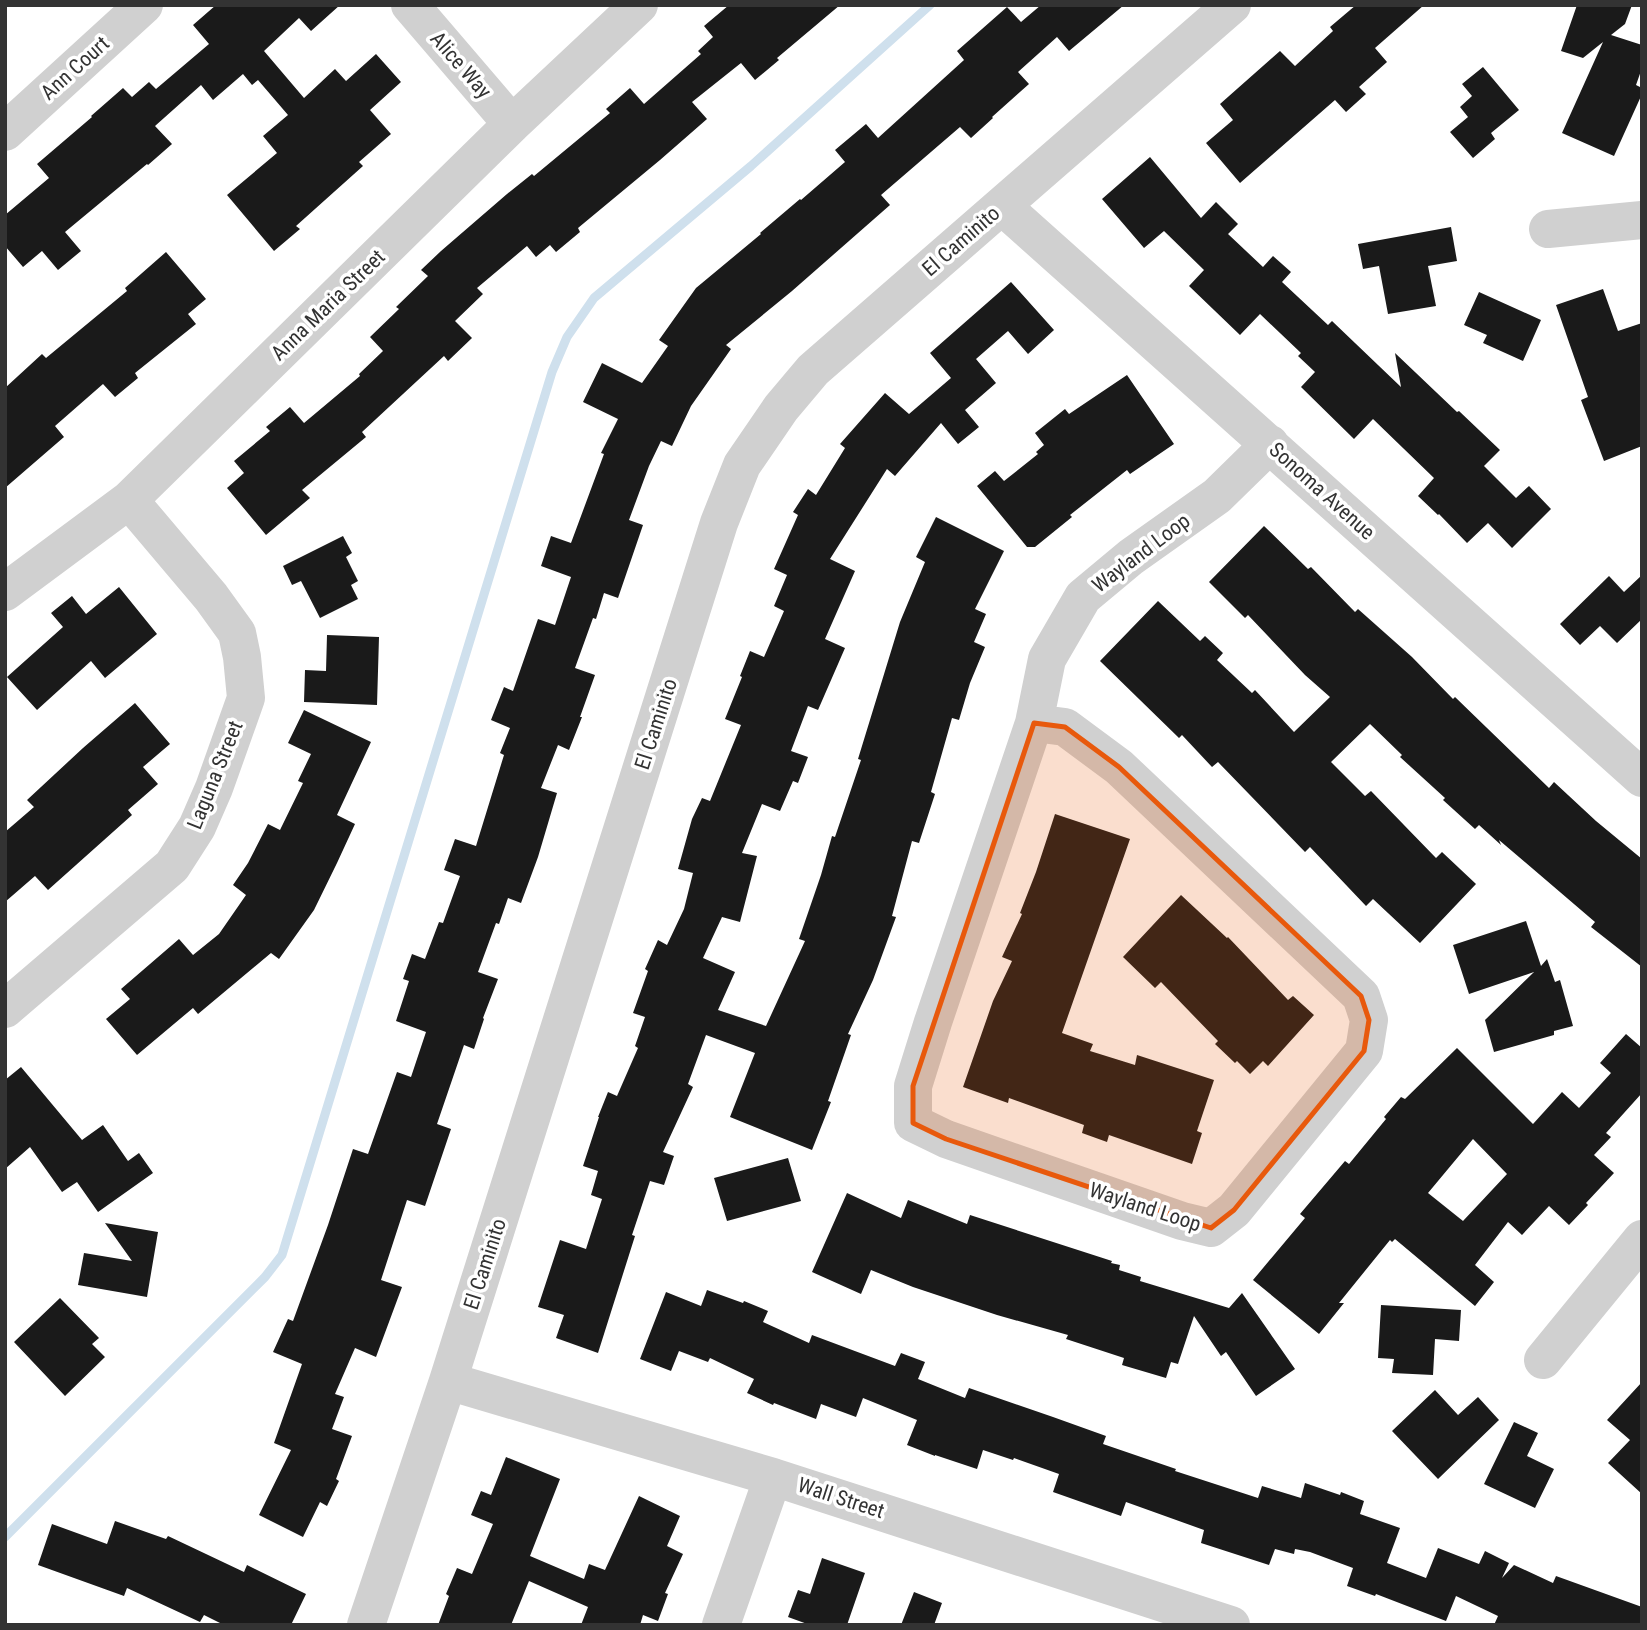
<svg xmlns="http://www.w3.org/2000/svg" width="1647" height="1630" font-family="'Roboto Condensed',sans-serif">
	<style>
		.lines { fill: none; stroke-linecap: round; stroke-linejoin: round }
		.stream { stroke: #cfe0ed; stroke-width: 9 }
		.building { fill: #1a1a1a; fill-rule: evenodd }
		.minor { stroke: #d0d0d0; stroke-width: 38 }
		.marked { fill: #e8590c; fill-opacity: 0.2; stroke: #e8590c; stroke-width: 5; stroke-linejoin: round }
		.labels { text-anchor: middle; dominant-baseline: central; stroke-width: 7; stroke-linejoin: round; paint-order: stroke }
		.street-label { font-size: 21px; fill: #333; stroke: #fff }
	</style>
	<rect width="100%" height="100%" fill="#fff"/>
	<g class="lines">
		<path class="stream" d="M5,1537L265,1277L282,1255L552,372L567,337L594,298L751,166L930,5"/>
	</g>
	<path class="building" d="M216,5H340L311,31L299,18L264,51L304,98L335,69L346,81L376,54L401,82L370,110L391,134L359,162L363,166L296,226L300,229L274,251L227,195L277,153L263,136L288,115L258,80L252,85L243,74L213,100L201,85L155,126L172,144L148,165L147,164L65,232L81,251L58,270L42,251L23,267L5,246V215L49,178L37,164L92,117L91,116L123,88L132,97L149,82L156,89L209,44L193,25Z
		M729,5H840L777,58L779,60L755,80L741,63L692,102L707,119L660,160L578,228L580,232L556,252L550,245L536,257L527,246L477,288L483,294L455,321L472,338L448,361L444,356L362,432L366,437L302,490L310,498L266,535L227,488L244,473L234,461L270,431L266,427L290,407L304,423L360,376L359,374L383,351L370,337L399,309L396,307L428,276L421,270L441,251L507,194L532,174L534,176L610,113L606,109L630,88L644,104L701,54L698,51L713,37L704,26Z
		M1041,5H1124L1069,51L1057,37L1018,72L1029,84L992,117L993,118L971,138L960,127L881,195L890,205L792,291L726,345L731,349L691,406L672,446L661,441L649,466L629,520L643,525L618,598L604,593L596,619L593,618L575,668L595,675L580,717H582L569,750L558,745L541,788L557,793L538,857L521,903L508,898L499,924L496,923L478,972L498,979L483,1018L484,1019L474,1049L464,1045L437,1124L451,1129L425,1206L407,1200L381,1280L402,1287L376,1357L355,1348L335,1394L344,1397L332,1429L352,1436L336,1479L339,1481L327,1506L320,1502L303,1537L259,1515L291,1450L274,1443L302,1364L273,1352L288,1319L293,1321L328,1225L353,1149L368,1154L397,1072L411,1077L426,1032L396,1021L409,981L403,979L412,954L425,959L439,922L443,923L460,876L444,870L455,839L476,846L504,755L500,753L510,728L491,720L504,687L513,691L538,619L555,625L571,577L541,566L551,536L571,543L604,454L601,453L618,419L583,402L602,363L642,383L668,346L659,340L696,288L761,234L760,233L800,199L801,200L845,162L835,150L866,124L878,138L964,60L957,51L1007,7L1021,22Z
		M1356,5H1424L1375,48L1387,62L1359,87L1366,94L1346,112L1335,100L1240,183L1206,143L1233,120L1220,104L1280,51L1295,66L1333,31L1330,27Z
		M1577,5H1632L1625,24L1611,35L1642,45V68L1636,85L1642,88V94L1614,156L1562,133L1603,42L1583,58L1561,51Z
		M1483,67L1519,110L1491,133L1495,139L1473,158L1450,132L1468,117L1460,107L1472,96L1462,84Z
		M1150,157L1201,218L1216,202L1238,224L1228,234L1263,267L1273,256L1291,272L1282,282L1328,325L1332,321L1401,387L1395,353L1457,412L1459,411L1500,450L1484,466L1516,498L1529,486L1551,509L1512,548L1488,523L1467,543L1439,514L1438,515L1418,496L1434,478L1373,419L1354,439L1301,387L1315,372L1298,356L1301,353L1260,314L1240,335L1189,286L1204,270L1164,231L1144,248L1102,199Z
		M1451,227L1457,261L1428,266L1436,306L1388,314L1379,266L1363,269L1358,244Z
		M166,252L206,299L188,314L196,324L135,373L138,378L115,397L103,384L55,426L64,437L5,488V388L42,354L46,358L127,291L125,288Z
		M1011,282L1054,330L1028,354L1008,331L976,359L996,383L965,410L979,427L958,444L941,423L895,476L887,469L830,559L855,571L825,639L845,648L818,710L808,706L791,751L808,757L798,783L793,781L780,811L762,804L742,853L757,856L740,922L722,917L703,958L735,972L718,1010L766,1026L805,941L799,939L821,875L832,836L835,837L861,760L858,759L900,622L925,562L916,557L936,517L1004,551L975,609L986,614L974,642L985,647L970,683L959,720L952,718L931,792L935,794L919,843L912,841L892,916L896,917L873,980L848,1034L851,1035L828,1101L831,1102L812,1150L730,1117L755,1053L706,1035L688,1084L693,1087L663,1152L674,1156L664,1185L650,1181L632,1235L635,1236L598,1353L556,1338L564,1315L538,1307L560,1240L586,1249L602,1199L591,1195L598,1171L583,1166L599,1117H598L608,1092L617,1096L638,1048L635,1046L645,1017L633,1013L648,971L645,969L658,940L667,945L684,909L693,873L678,869L692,819L702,798L710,801L741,725L725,719L742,677L740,676L750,651L764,657L784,611L774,606L787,575L774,569L798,515L793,512L808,489L816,495L845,448L840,444L885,393L909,414L951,378L930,353Z
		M1603,289L1618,331L1642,323V446L1604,461L1581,400L1588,397L1556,305Z
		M1479,292L1541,320L1523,361L1483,343L1487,335L1464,325Z
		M1127,375L1174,444L1130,474L1127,470L1070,515L1072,517L1035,547H1027L977,486L995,471L1004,481L1038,454L1036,452L1044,445L1035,433L1065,409L1069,414Z
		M1264,526L1308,569L1311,567L1355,612L1358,609L1412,657L1453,699L1455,697L1549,788L1554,782L1596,821L1642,859V967L1591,927L1595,922L1499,840L1501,845L1479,825L1475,829L1443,800L1445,798L1400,757L1402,755L1370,724L1331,762L1365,796L1371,791L1436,858L1442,852L1476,884L1420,943L1373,899L1366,906L1310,847L1305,852L1218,762L1212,767L1182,735L1179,738L1100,661L1158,601L1200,641L1205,636L1223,653L1217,660L1252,693L1255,690L1294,732L1330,697L1305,675L1248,615L1245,618L1209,582Z
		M343,536L352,553L346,557L358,581L351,585L358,599L320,618L301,581L292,585L283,566Z
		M1642,575V619L1617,643L1600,626L1580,645L1560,624L1609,576L1624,592Z
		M119,587L157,634L105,678L91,661L37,710L7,677L63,627L51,613L72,596L86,614Z
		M327,635L379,637L377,705L304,702L305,670L326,671Z
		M135,703L170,744L143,767L158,784L128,810L132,815L48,890L35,876L5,902V832L34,807L27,800L83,748Z
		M304,710L371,742L337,815L355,824L337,863L314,910L279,959L271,953L198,1014L193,1008L137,1055L106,1019L130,999L121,989L179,939L193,955L219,934L246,895L233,885L248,863L268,824L280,830L303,783L298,781L311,754L288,743Z
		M1055,814L1130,839L1062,1033L1093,1044L1090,1051L1135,1065L1137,1055L1214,1080L1197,1131L1202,1133L1192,1164L1109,1135L1107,1142L1082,1133L1084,1125L1009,1098L1008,1103L963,1087L993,1001L1012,961L1002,957L1022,914L1020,913L1036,872Z
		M1181,895L1227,938L1228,937L1288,1000L1293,996L1314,1015L1268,1066L1263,1061L1250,1074L1237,1061L1235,1063L1215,1044L1218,1041L1161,982L1155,988L1123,957Z
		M1526,921L1541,966L1547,959L1555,982L1560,980L1573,1026L1554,1031V1035L1494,1052L1485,1020L1534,972L1469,994L1453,945Z
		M1626,1034L1642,1048V1093L1606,1133L1611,1137L1594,1155L1614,1173L1586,1203L1588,1205L1569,1225L1549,1206L1522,1235L1508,1222L1475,1265L1494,1282L1475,1306L1395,1239L1392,1242L1390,1240L1339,1303H1344L1319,1334L1253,1280L1305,1218L1300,1214L1345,1161L1349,1164L1386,1119L1384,1117L1401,1097L1405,1099L1457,1048L1533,1124L1562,1092L1579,1108L1611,1073L1600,1063ZM1473,1139L1507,1174L1463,1221L1428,1193Z
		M21,1067L82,1140L103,1125L128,1161L139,1153L153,1173L98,1212L77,1182L62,1192L30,1147L5,1169V1080Z
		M788,1158L801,1201L727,1221L714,1178Z
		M847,1193L901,1218L908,1200L967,1224L970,1215L1112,1261L1111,1263L1120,1265L1119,1270L1141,1277L1140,1281L1229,1308L1242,1293L1295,1369L1256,1396L1226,1352L1221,1356L1194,1316L1178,1364L1171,1362L1166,1378L1122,1365L1124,1358L1066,1339L1068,1335L997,1315L913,1287L871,1270L861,1294L812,1272Z
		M105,1223L158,1232L147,1297L78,1285L84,1253L132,1261Z
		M707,1290L743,1303L744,1301L768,1311L763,1322L809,1343L812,1335L895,1366L901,1353L925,1362L918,1379L965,1398L969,1388L1053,1417L1106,1436L1103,1444L1176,1469L1175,1471L1258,1498L1262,1486L1301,1498L1305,1483L1340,1495L1341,1492L1364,1501L1360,1514L1400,1528L1387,1563L1426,1578L1438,1548L1479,1564L1485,1551L1509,1563L1502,1578L1514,1565L1553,1583L1556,1576L1642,1607V1625H1494L1498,1616L1456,1596L1446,1621L1376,1594L1375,1596L1347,1586L1353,1568L1310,1552L1295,1549L1294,1554L1275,1549L1269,1565L1201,1543L1204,1530L1126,1502L1121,1516L1053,1492L1059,1474L1014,1458L1013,1460L983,1450L977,1469L935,1455V1456L907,1445L917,1420L863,1398L856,1417L821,1404L816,1419L774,1403L773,1405L747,1393L754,1379L710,1358L708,1362L679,1351L671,1371L640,1359L666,1292L701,1306Z
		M60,1298L99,1338L92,1344L105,1357L65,1396L14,1342Z
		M1381,1305L1461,1310L1459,1341L1435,1339L1433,1375L1392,1373L1394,1359L1378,1358Z
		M1642,1382V1494L1608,1463L1630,1440L1607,1420Z
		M1435,1390L1458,1415L1478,1397L1499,1420L1438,1479L1392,1431Z
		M1514,1422L1538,1433L1527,1456L1554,1469L1535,1508L1484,1484Z
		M506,1457L560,1479L530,1556L584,1579L589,1564L605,1570L639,1496L680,1516L667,1546L683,1554L665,1593L668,1594L658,1621L643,1615L640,1625H581L588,1607L529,1581L511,1625H438L449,1596L446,1594L457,1568L472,1574L493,1524L471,1515L481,1491L491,1495Z
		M115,1521L166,1539L168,1536L244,1572L247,1565L306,1594L291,1625H224L204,1615L200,1622L127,1588L124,1596L38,1565L52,1524L107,1544Z
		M822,1558L865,1573L847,1625H810L788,1617L798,1590L810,1594Z
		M914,1592L942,1603L934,1625H901Z"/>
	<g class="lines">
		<path class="minor" d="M410,5L512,124
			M5,132L144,5
			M1002,206L1642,778
			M1548,229L1642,220
			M5,592L129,500L512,124L639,5
			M1034,723L1065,727L1119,767L1361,996L1369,1020L1364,1051L1234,1210L1211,1228L1182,1221L946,1139L913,1123V1086L933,1022L1034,723L1047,659L1083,597L1131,557L1217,496L1270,444
			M5,1009L172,866L197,827L214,788L246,698L242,657L237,633L211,597L129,500
			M1543,1360L1642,1239
			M448,1381L773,1477L1231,1625
			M366,1625L448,1381L719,523L742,465L781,408L813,370L1232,5
			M721,1625L773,1477"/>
	</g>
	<path class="marked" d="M1034,723L1065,727L1119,767L1361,996L1369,1020L1364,1051L1234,1210L1211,1228L946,1139L913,1123V1086Z"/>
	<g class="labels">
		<g class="street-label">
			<text transform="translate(461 65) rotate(49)">Alice Way</text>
			<text transform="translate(75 68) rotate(-42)">Ann Court</text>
			<text transform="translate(961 241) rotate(-41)">El Caminito</text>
			<text transform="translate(328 305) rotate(-44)">Anna Maria Street</text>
			<text transform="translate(1322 491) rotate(42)">Sonoma Avenue</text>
			<text transform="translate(1141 553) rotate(-37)">Wayland Loop</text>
			<text transform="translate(656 724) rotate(-72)">El Caminito</text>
			<text transform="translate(215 775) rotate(-68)">Laguna Street</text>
			<text transform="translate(1145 1207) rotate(18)">Wayland Loop</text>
			<text transform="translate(485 1264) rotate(-72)">El Caminito</text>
			<text transform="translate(841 1498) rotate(18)">Wall Street</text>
		</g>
	</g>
	<rect width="1647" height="1630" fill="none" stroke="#333333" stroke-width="14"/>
</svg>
